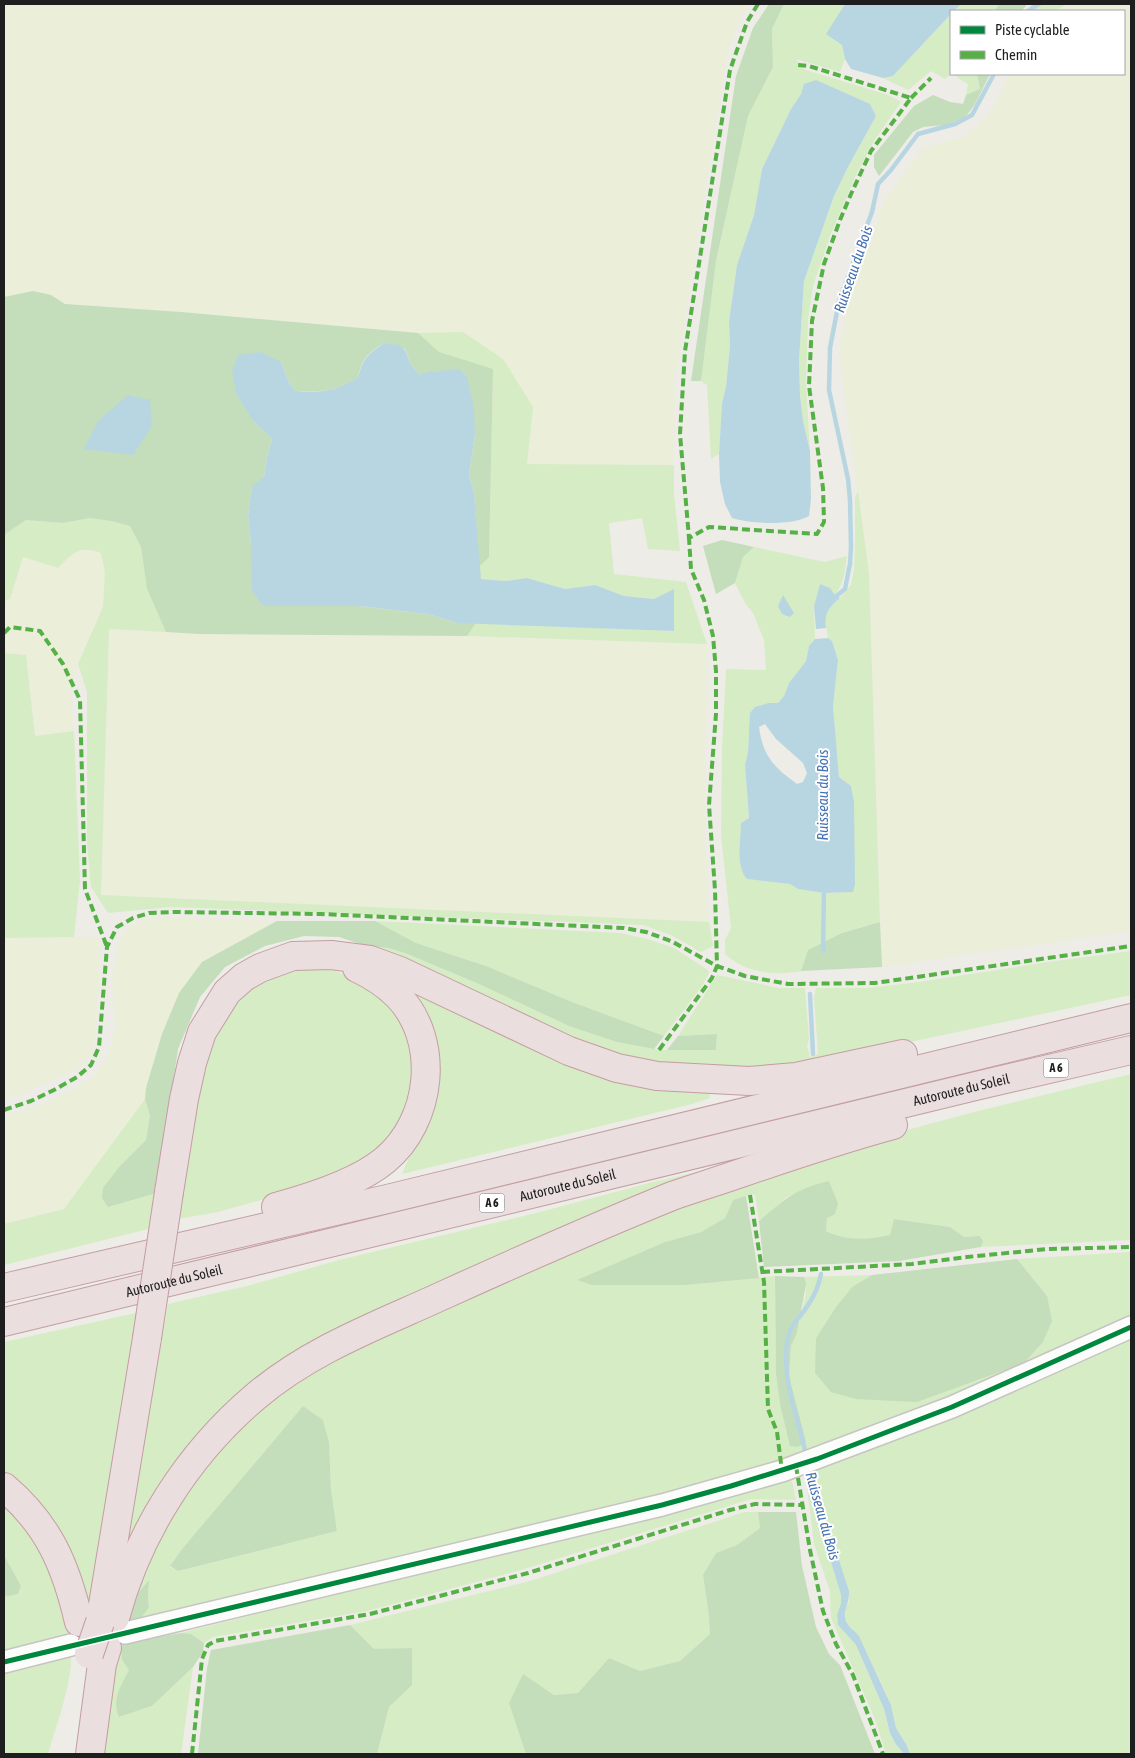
<svg xmlns="http://www.w3.org/2000/svg" width="1135" height="1758" font-family="'Asap Condensed',sans-serif">
	<style>
		.farmland { fill: #ebeed9 }
		.grass { fill: #d6ecc4; fill-rule: evenodd }
		.forest { fill: #c4ddbb }
		.water { fill: #b8d6e1; fill-rule: evenodd }
		.lines { fill: none; stroke-linecap: round; stroke-linejoin: round }
		.stream { stroke: #b8d6e1; stroke-width: 4.5 }
		.tertiary-casing { stroke: #c5c5c3; stroke-width: 24 }
		.motorway-casing { stroke: #c49da4; stroke-width: 30 }
		.tertiary { stroke: #fcfcfb; stroke-width: 21 }
		.motorway { stroke: #eadede; stroke-width: 28 }
		.motorway-bridge-casing { stroke: #c49da4; stroke-width: 30; stroke-linecap: butt }
		.motorway-bridge { stroke: #eadede; stroke-width: 28 }
		.quiet { stroke: #55b145; stroke-width: 4; stroke-dasharray: 8 4; stroke-linecap: butt }
		.cycleway-casing { stroke: #fff; stroke-width: 8 }
		.cycleway { stroke: #00873e; stroke-width: 5 }
		.labels { text-anchor: middle; dominant-baseline: central; stroke-width: 4; stroke-linejoin: round; paint-order: stroke }
		.shield { fill: #fff; stroke: #626262; stroke-width: 1 }
		.shield-label { font-size: 12px; font-weight: bold; fill: #1e1e1e }
		.street-label { font-size: 14px; fill: #1e1e1e; stroke: #fff }
		.water-label { font-size: 15px; font-style: italic; fill: #4672b3; stroke: #fff }
	</style>
	<rect width="100%" height="100%" fill="#edece7"/>
	<path class="farmland" d="M4,4H750L740,19L727,54L675,382L674,465L526,464L463,333H418L181,312L65,304L51,295L4,297Z
		M1068,4H1131V931L882,967L869,574L839,354L848,306L885,200L923,148L965,136L986,118L1003,90L1009,74H1124V11H1054Z
		M89,549L101,553L105,572L103,607L78,664L70,692L74,731L35,736L26,655L4,653V601L10,598L23,557L58,568L74,552Z
		M109,629L200,634L467,636L707,644L708,686L706,739L705,823L709,922L101,895Z
		M164,917L277,921L202,962L146,1088L145,1099L64,1209L4,1224V1116L43,1104L67,1093L96,1075L109,1053L115,1027L112,976L118,945L129,927L147,918Z
		M100,937V972L96,1031L92,1053L81,1067L19,1096L4,1099V938Z"/>
	<path class="grass" d="M784,4H845L827,34L842,45L845,59L840,72L796,59L803,69L888,95L901,102L874,141L856,175L830,236L813,286L808,319L806,383L810,451L803,421L800,396L799,360L804,281L834,196L848,167L876,116L870,104L850,96L801,94L791,109L762,169L754,215L737,265L729,321L730,346L726,387L722,403L719,454L711,459L707,385L701,381L716,261L748,116L773,67L772,29Z
		M961,4H999L995,11H954Z
		M1029,4H1068L1054,11H1035Z
		M951,14V74L945,79L931,71L908,90L883,78L893,76Z
		M952,74H977L980,89L966,95L968,84Z
		M463,332L503,359L533,407L527,464L674,465V494L680,551L648,549L642,518L609,523L614,574L686,582L707,644L467,636L476,623L674,631V589L655,599L624,596L595,585L565,589L527,578L506,581L481,579L479,567L489,557L493,370L439,352L418,333Z
		M858,491L869,574L880,922L842,933L808,950L801,971C775,976 745,973 725,954V940L731,928L721,835L722,749L726,669L766,670L764,640L753,613L745,603L735,583L743,557L754,547L825,562L847,556C845,571 844,583 835,595L830,588L820,584L814,606L815,639L809,646L806,661L789,683L784,696L778,703H769L749,732L748,752L745,765L749,818L741,823V842L747,879L790,884L798,889L824,893L853,892L851,786L839,777L833,706L838,660L832,641L828,638L825,619L828,608L840,598L851,585L854,569L855,542V498Z
		M90,518L111,521L130,526L141,547L147,589L166,632L109,629L101,895L709,922L713,946L701,952L671,935L643,925L171,907L108,913L91,887L87,843V692L78,664L103,607L105,572L101,553C78,545 74,552 58,568L23,557L10,599L4,601V535L26,520L63,523Z
		M4,653L26,655L35,736L74,731L80,880L74,937L4,938Z
		M375,921L620,933L647,939L674,948L708,970L709,973L702,986L664,1036L572,1002L486,966L416,943Z
		M366,946L388,948L405,953L479,984L569,1026L617,1042L659,1050H716L717,1034L678,1036L717,975L779,988H805L809,1039L807,1046L810,1057L818,1054L814,998L816,988H869L919,982L1048,962L1131,951V995L807,1064L697,1072L601,1054L454,989Z
		M314,968L335,971L361,982L381,996L396,1012L409,1035L416,1086L399,1131L365,1162L293,1191L218,1212L178,1219L198,1086L211,1039L231,1009L259,983L281,972Z
		M382,974L709,1091L710,1098L692,1104L402,1174L416,1141L432,1090Z
		M1131,1074V1240L981,1247L983,1241L980,1236L964,1237L950,1227L894,1219L890,1235C868,1241 847,1241 826,1231L827,1218L838,1203L829,1181L787,1197L759,1221L755,1194L733,1200L725,1218L701,1232L665,1242L578,1280L592,1285H685L775,1276L776,1374L780,1404L796,1407L789,1376L791,1346L797,1333L806,1293L804,1277L872,1275L852,1287L836,1307L816,1338L1047,1296L1017,1259L1131,1252V1316L925,1407L792,1457L634,1502L305,1581L142,1617L149,1607L148,1599L149,1581L128,1604L151,1550L211,1454L297,1375L649,1212L811,1156L974,1112ZM303,1406L323,1420L329,1442L331,1490L337,1531L178,1571L170,1567L182,1549Z
		M145,1099L150,1116L146,1140L120,1166L108,1207L157,1193L152,1228L4,1265V1224L64,1209Z
		M727,1165L284,1369L118,1580L168,1304L247,1286L343,1259L540,1212L649,1183Z
		M136,1313L87,1615L4,1478V1342Z
		M1131,1336V1754H910L906,1744L896,1728L892,1709L887,1695L859,1636L848,1624L845,1619L846,1608L849,1601V1591L815,1486L811,1488L818,1519L841,1595V1603L837,1615L838,1625L856,1645L884,1709L890,1733L895,1743L904,1754H886L875,1719L831,1618L830,1591L814,1544L805,1471Z
		M791,1476L796,1500L751,1499L521,1570L367,1611L213,1637L204,1643L191,1634L181,1633L421,1573Z
		M4,1500L42,1545L69,1616L70,1636L4,1652V1597L18,1594L21,1586L4,1555Z
		M745,1512H758L760,1528L737,1545L716,1553L703,1575L708,1608L710,1634L680,1661L640,1671L609,1658L578,1693L554,1695L522,1674L521,1735L526,1754H377L389,1707L412,1685V1648L374,1650L350,1625L530,1581Z
		M121,1643L122,1660L129,1670C121,1685 111,1700 119,1717L152,1706L193,1667L181,1754H102L105,1724Z
		M71,1653C73,1680 56,1727 48,1754H4V1672Z"/>
	<path class="forest" d="M769,4H784L772,29L773,67L748,116L716,261L701,381H691L736,76L753,28Z
		M999,4H1025L1026,6L1021,11H995Z
		M977,74H990L975,104L967,115L959,120L945,125L923,127L913,132L879,176L874,167V155L914,106L933,95L950,102L963,104L966,95L980,89Z
		M33,291L51,295L65,304L181,312L418,333L439,352L493,369L489,557L479,567L474,494L469,474L475,434L437,371L420,375L411,365L405,349L384,343C367,354 362,358 358,378C333,392 324,392 296,391L289,383L281,362L254,422L272,439L267,457L264,476L252,488L248,515L251,544L263,606H359L428,614L457,623H476L467,636L200,634L166,632L147,589L141,547L130,526L111,521L90,518L63,523L26,520L4,535V297Z
		M722,540L754,547L743,557L735,583L716,594L703,546Z
		M277,921H375L416,943L486,966L572,1002L664,1036L654,1049L617,1042L569,1026L479,984L405,953L388,948L366,946L339,937L304,936L265,946L225,967L200,997L178,1049L157,1193L108,1207L102,1198L103,1188L120,1166L146,1140L150,1116L145,1099L146,1088L162,1034L179,993L202,962Z
		M880,922L882,967L801,971L808,950L842,933Z
		M717,1034L716,1050H667L678,1036Z
		M829,1181L838,1203L835,1214L827,1218L826,1231C846,1241 868,1240 890,1235L894,1219L950,1227L964,1237L980,1236L983,1241L981,1247L899,1261L764,1267L759,1221C785,1199 795,1189 829,1181Z
		M746,1196L759,1278L685,1285H592L577,1280L665,1242L701,1232L725,1218L733,1200Z
		M1017,1259L1047,1296L1052,1321L1043,1342L1024,1363L917,1402L856,1399L831,1392L815,1373L816,1338L836,1307L852,1287L872,1275Z
		M775,1276L804,1277L806,1284L797,1333L791,1346L789,1376L806,1442L798,1447L790,1446L780,1404L776,1374Z
		M303,1406L323,1420L329,1442L331,1490L337,1531L178,1571L170,1566L182,1549Z
		M758,1512H796L802,1566L816,1627L829,1654L840,1665L875,1754H526L509,1703L523,1674L554,1695L578,1693L609,1658L640,1671L680,1661L710,1634L708,1608L703,1575L716,1553L737,1545L760,1528Z
		M4,1555L21,1586L18,1594L4,1597Z
		M149,1580L148,1599L149,1607L142,1617L125,1622L128,1605Z
		M350,1625L374,1649L412,1648V1685L389,1707L377,1754H198L207,1668L211,1650Z
		M181,1633L191,1634L204,1643L203,1652L193,1667L152,1706L119,1717C111,1700 121,1685 129,1670L122,1660L121,1643Z"/>
	<path class="water" d="M845,4H961L954,11H951V14L893,76L883,78L851,69L845,59L842,45L826,34Z
		M816,80L870,104L876,116L848,167L834,196L804,281L799,360L800,396L803,421L810,451L811,499L809,516C791,526 752,524 732,518L725,504L720,482L719,454L722,403L726,387L730,346L729,321L737,265L754,215L762,169L791,109L801,94L804,84Z
		M384,343L399,345L405,350L411,365L420,375L428,372L459,369L467,377L474,408L475,434L469,474L474,494L481,579L506,581L527,578L565,589L595,585L624,596L654,599L674,589V631L457,623L428,614L359,606H263L252,591L251,544L248,515L252,487L264,476L267,457L272,439L254,422L237,395L232,371L238,355L260,352L281,362L289,383L296,391C323,393 334,391 358,378C363,358 367,355 384,343Z
		M128,395L150,400L152,426L133,455L84,449L98,421Z
		M820,584L830,588L835,595L840,598C829,607 824,613 826,628L816,629L814,606Z
		M783,595L794,613L790,617L782,614L778,606Z
		M828,638L832,641L838,660L833,706L839,777L851,786L854,802L855,884L853,892L824,893L798,889L790,884L747,879C735,865 741,840 741,823L749,818L745,765L748,752L750,713L755,707L769,703H778L784,696L789,683L806,661L809,646L815,639ZM765,724L776,739L803,763L807,773L803,782L797,784C774,767 763,757 759,727Z
		M815,1485L849,1591C850,1603 841,1614 847,1623C850,1628 855,1631 859,1636L891,1705L896,1728L906,1744L910,1754H904L895,1743L890,1733L884,1709L856,1645L838,1625L837,1615L841,1603V1595L818,1519L811,1487Z"/>
	<g class="lines">
		<path class="stream" d="M1028,11L1039,4
			M834,598L845,589L850,564L851,547L850,500L848,479L829,390L830,348L839,301L872,212L878,184L891,170L918,134L955,124L972,115L994,74
			M823,951L824,888
			M810,994L813,1054
			M806,1455C799,1421 785,1389 786,1353C787,1346 787,1337 790,1331C792,1325 797,1320 801,1315C812,1300 817,1292 821,1274
			M809,1468L814,1492"/>
		<defs>
			<path id="tertiary" d="M125,1633L662,1505L782,1471L952,1407L1131,1327
				M4,1662L71,1645"/>
			<g id="motorway">
				<path d="M169,1192L184,1099L192,1063L202,1032L227,992L244,977L260,968L293,956L331,955L370,960L400,971L569,1051L617,1068L657,1076L749,1081L796,1077L903,1054"/>
				<path d="M276,1207C309,1198 359,1182 385,1160C432,1121 441,1041 398,996C386,984 372,975 357,968"/>
				<path d="M4,1288L387,1199L1131,1018"/>
				<path id="s1" d="M4,1322L980,1085L1131,1050"/>
				<path d="M4,1487C49,1525 66,1566 79,1622"/>
				<path d="M101,1617L147,1338"/>
				<path d="M115,1618C138,1532 188,1454 255,1397C311,1349 381,1324 446,1294C521,1260 596,1227 672,1196C695,1188 718,1181 741,1173C791,1156 841,1139 893,1125"/>
				<path d="M90,1754L102,1664L107,1648"/>
			</g>
		</defs>
		<use href="#tertiary" class="tertiary-casing"/>
		<use href="#motorway" class="motorway-casing"/>
		<use href="#tertiary" class="tertiary"/>
		<use href="#motorway" class="motorway"/>
		<defs>
			<path id="motorway-bridge" d="M147,1338L169,1192
				M89,1654L100,1622"/>
		</defs>
		<use href="#motorway-bridge" class="motorway-bridge-casing"/>
		<use href="#motorway-bridge" class="motorway-bridge"/>
		<path class="quiet" d="M758,4L747,22L730,70L685,351L680,434L689,538L709,527L817,534L824,522L823,488L809,386L812,321L824,264L840,220L851,194L871,151L911,98L809,66L797,65
			M911,98L931,78
			M4,633L10,627L40,631L63,664L80,700L85,889L107,947
			M659,1050L712,978L717,966L715,890L709,805L716,714V671L713,636L704,600L691,569L689,538
			M4,1110L31,1101L54,1090L77,1077L91,1065L99,1047L107,947L117,927L133,918L149,913L175,912L321,914L624,928L646,932L671,941L717,966L745,976L788,984L875,983L1131,946
			M750,1195L764,1282L768,1409L777,1432L782,1471
			M762,1272L912,1264L967,1257L1048,1249L1131,1247
			M796,1466L810,1550L823,1611L836,1644L853,1675L883,1754
			M192,1754L202,1659L208,1645L215,1641L370,1614L528,1573L730,1510L755,1504L803,1505"/>
		<defs>
			<path id="cycleway" d="M4,1662L662,1505L731,1486L817,1459L952,1407L1131,1327"/>
		</defs>
		<use href="#cycleway" class="cycleway-casing"/>
		<use href="#cycleway" class="cycleway"/>
	</g>
	<g class="labels">
		<g class="shield">
			<rect x="1043.5" y="1058.5" width="25" height="19" rx="4"/>
			<rect x="479.5" y="1193.5" width="25" height="19" rx="4"/>
		</g>
		<g class="shield-label">
			<text x="1056" y="1068">A 6</text>
			<text x="492" y="1203">A 6</text>
		</g>
		<g class="street-label">
			<text stroke="none"><textPath href="#s1" startOffset="985">Autoroute du Soleil</textPath></text>
			<text stroke="none"><textPath href="#s1" startOffset="580">Autoroute du Soleil</textPath></text>
			<text stroke="none"><textPath href="#s1" startOffset="175">Autoroute du Soleil</textPath></text>
		</g>
		<g class="water-label">
			<text transform="translate(853 269) rotate(-71)">Ruisseau du Bois</text>
			<text transform="translate(822 795) rotate(-90)">Ruisseau du Bois</text>
			<text transform="translate(823 1516) rotate(74)">Ruisseau du Bois</text>
		</g>
	</g>
	<rect width="1135" height="1758" fill="none" stroke="#1e1e1e" stroke-width="10"/>
	<rect x="950" y="10" width="175" height="65" fill="#ffffff" stroke="#a5a5a5"/>
	<rect x="960" y="26" width="25" height="8" fill="#00873e" stroke="#a5a5a5"/>
	<text x="995" y="35" font-size="15" fill="#1e1e1e">Piste cyclable</text>
	<rect x="960" y="51" width="25" height="8" fill="#55b145" stroke="#a5a5a5"/>
	<text x="995" y="60" font-size="15" fill="#1e1e1e">Chemin</text>
</svg>
